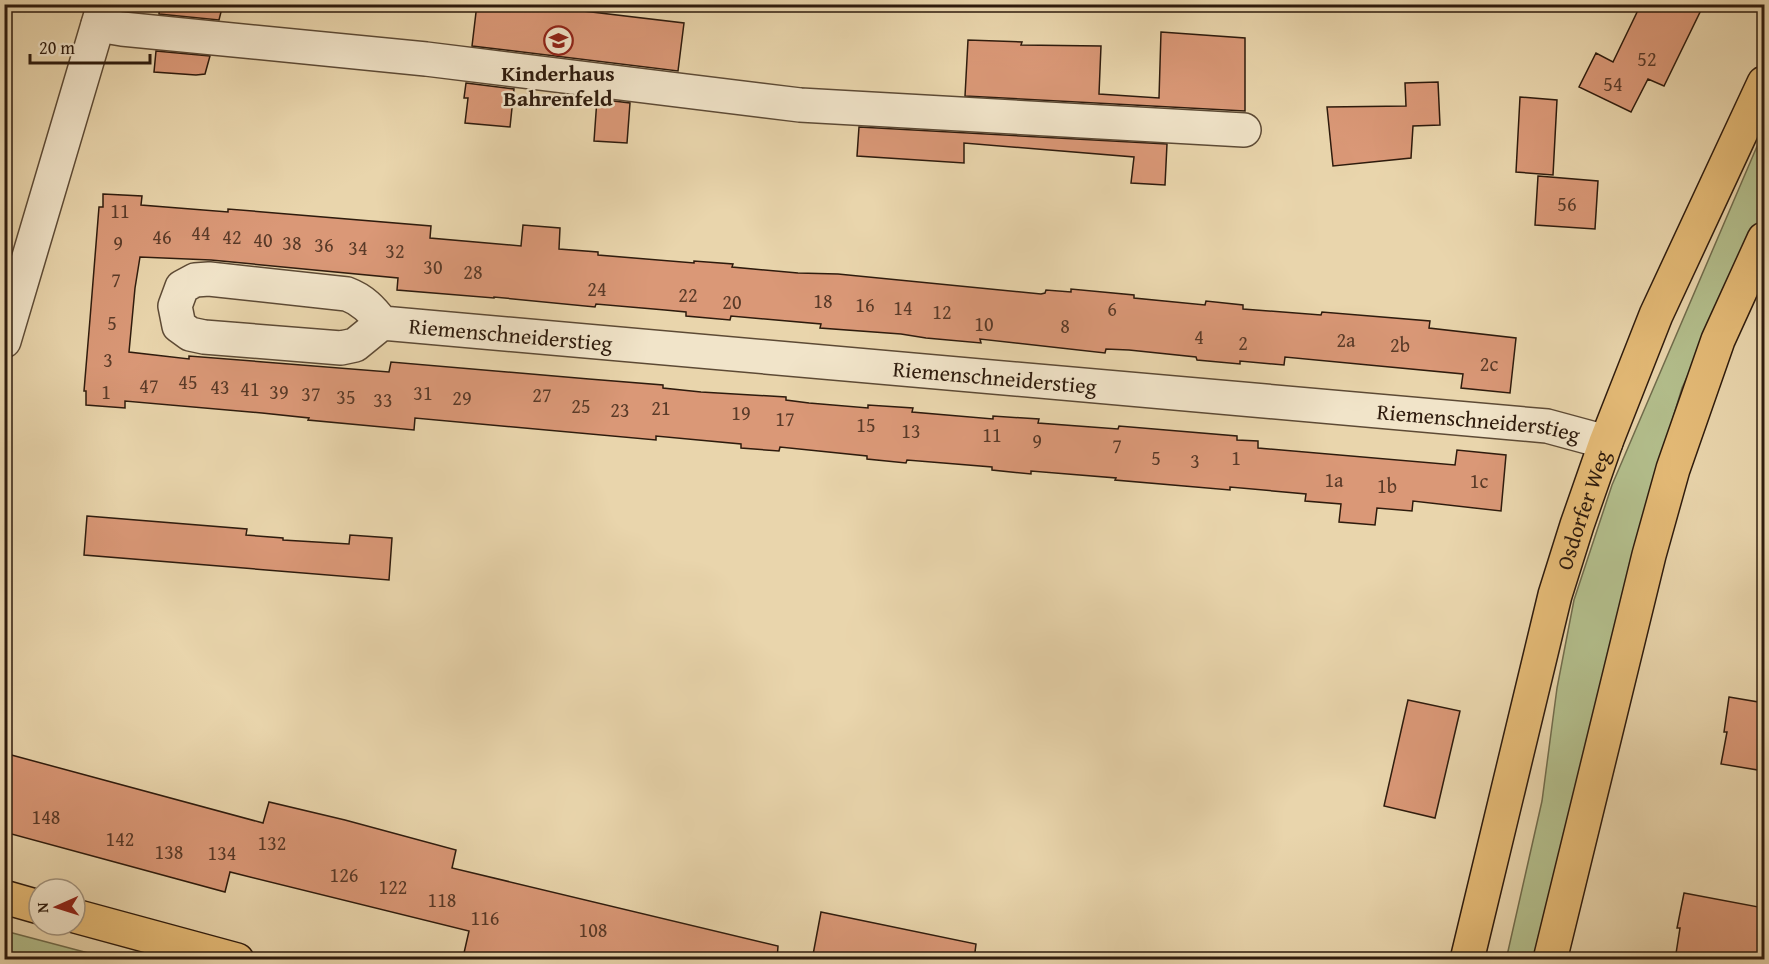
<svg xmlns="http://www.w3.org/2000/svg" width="1769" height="964" font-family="'Gentium Book Plus',serif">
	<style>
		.green { fill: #b3be8c; stroke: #706c4c; stroke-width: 1.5 }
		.building { fill: #da9877; stroke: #2e1b0d; stroke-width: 1.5 }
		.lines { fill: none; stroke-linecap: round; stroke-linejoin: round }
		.minor-casing { stroke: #5d4a35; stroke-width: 36 }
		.major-casing { stroke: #2e1b0d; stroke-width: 36 }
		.minor { stroke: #f1e4c9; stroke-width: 33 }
		.major { stroke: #e4ba76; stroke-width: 33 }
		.labels { text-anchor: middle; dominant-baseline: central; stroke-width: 5; stroke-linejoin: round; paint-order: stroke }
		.number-label { font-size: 20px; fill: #593a28 }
		.poi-label { font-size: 22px; font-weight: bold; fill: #2e1b0d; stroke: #f1e4c9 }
		.street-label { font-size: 22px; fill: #2e1b0d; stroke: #f1e4c9 }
	</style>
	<rect width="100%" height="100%" fill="#e9d5ac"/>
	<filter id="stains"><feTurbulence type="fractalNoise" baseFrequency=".00333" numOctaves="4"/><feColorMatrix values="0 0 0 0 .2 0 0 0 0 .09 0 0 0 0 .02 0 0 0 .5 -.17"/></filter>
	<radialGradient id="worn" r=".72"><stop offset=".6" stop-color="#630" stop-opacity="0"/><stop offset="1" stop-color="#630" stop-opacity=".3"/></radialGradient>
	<path class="green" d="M1764,130V209L1682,388L1635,543L1569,829L1537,959L1506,960L1542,801L1557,688L1574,600L1612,485Z
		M5,931L111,959H5Z"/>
	<path class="building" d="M160,4H223L219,20L159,14Z
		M477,4H524L684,23L678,71L472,46Z
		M1641,4H1704L1664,86L1648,79L1631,112L1579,87L1596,53L1613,62Z
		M1161,32L1245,38V111L965,96L968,40L1022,42L1021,45L1101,46L1099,94L1159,98Z
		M156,51L210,56L205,74L196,75L154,72Z
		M1438,82L1440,125L1413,126L1411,158L1333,166L1327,107L1406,106L1405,83Z
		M466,83L514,89L510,127L465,123L468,98H464Z
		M1520,97L1557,100L1553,175L1516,172Z
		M597,99L630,103L627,143L594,141Z
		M859,127L1167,144L1165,185L1131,183L1134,157L964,143V163L857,156Z
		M1538,176L1598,181L1595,229L1535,225Z
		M103,194L142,196L141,205L228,212V209L431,226L430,238L521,246L523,225L560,228L559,249L598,252V255L694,263V261L733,264L732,267L798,273L838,274L1041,294L1045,293L1046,290L1071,292V289L1134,295V298L1205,305L1206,301L1243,305V309L1321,315L1322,312L1430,321L1429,328L1516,338L1510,393L1461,388L1463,374L1285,357L1284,365L1240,361V364L1197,360L1196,357L1129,350L1106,349L1105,353L980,339L981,343L926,338L901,334L820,328L821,324L731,316L730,320L686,316V312L665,310L596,304L595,307L494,297V298L397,290L398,278L211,260L140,257L135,288L129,352L189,359V356L389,372L391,362L589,379L663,385V388L701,392L786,397V400L809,403L868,408V405L913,408L912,412L993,419V416L1039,419L1038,423L1118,429L1119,426L1237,436V440L1258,441V448L1455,465L1457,450L1506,455L1501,511L1413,501L1412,511L1377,508L1375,525L1339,522L1341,504L1305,501L1306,494L1230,487V490L1115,480L1116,478L1031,471V474L992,470V467L907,460L906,463L867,459V456L780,447L779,451L741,448V444L656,436V440L415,418L414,430L308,420L309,418L262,413L125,401V408L86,405V391H84L90,319L99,207H103Z
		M87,516L247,529L246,535L283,538V540L349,544L350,535L392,538L389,580L84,555Z
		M1729,697L1764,703V771L1721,764L1727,732H1724Z
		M1408,700L1460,711L1435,818L1384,806Z
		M4,753L263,823L269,802L345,820L456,850L452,868L778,946L777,960H493L464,953L469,931L230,872L225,892L111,861L4,832Z
		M1684,893L1764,908V960H1675L1680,928H1677Z
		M821,912L976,944L974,960H812Z"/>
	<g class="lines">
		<defs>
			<g id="minor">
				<path d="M98,25L122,29L426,59L800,105L1244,130"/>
				<path id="s1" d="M382,323L355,345L341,348L204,337L190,334L179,326L175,306L182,287L195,280L209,279L347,294C363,300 372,310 382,323L1547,426L1606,442"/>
				<path d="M4,341L104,4"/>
			</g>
			<g id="major">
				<path d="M4,897L39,907"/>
				<path d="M75,916L237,960"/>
				<path id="s2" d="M1467,960L1555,595L1577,525L1606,442L1656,315L1764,83"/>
				<path d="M1550,960L1649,555L1673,469L1718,340L1764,239"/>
			</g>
		</defs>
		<use href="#minor" class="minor-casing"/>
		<use href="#major" class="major-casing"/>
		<use href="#minor" class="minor"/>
		<use href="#major" class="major"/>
	</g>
	<defs>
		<symbol id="school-ring" viewBox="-11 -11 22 22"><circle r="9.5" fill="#f1e4c9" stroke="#8f2418" stroke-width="1.5"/><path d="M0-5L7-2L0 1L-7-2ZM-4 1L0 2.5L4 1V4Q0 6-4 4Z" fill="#8f2418"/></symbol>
	</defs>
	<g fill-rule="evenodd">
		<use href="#school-ring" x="542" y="24" width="33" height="33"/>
	</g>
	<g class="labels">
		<g class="number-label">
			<text x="1647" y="58">52</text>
			<text x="1613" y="83">54</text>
			<text x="1567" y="203">56</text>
			<text x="120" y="210">11</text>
			<text x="201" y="232">44</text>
			<text x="162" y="236">46</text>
			<text x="232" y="236">42</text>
			<text x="263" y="239">40</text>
			<text x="118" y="242">9</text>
			<text x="292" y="242">38</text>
			<text x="324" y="244">36</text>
			<text x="358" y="247">34</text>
			<text x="395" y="250">32</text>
			<text x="433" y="266">30</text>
			<text x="473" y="271">28</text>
			<text x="116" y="279">7</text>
			<text x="597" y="288">24</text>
			<text x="688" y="294">22</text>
			<text x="823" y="300">18</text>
			<text x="732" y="301">20</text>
			<text x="865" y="304">16</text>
			<text x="903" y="307">14</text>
			<text x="1112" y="308">6</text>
			<text x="942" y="311">12</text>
			<text x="112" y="322">5</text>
			<text x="984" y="323">10</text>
			<text x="1065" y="325">8</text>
			<text x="1199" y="336">4</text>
			<text x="1346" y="339">2a</text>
			<text x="1243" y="342">2</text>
			<text x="1400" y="344">2b</text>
			<text x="108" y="359">3</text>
			<text x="1489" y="363">2c</text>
			<text x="188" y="381">45</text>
			<text x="149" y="385">47</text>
			<text x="220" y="386">43</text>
			<text x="250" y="388">41</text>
			<text x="106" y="391">1</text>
			<text x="279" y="391">39</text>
			<text x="423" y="392">31</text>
			<text x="311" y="393">37</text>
			<text x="542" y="394">27</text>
			<text x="346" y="396">35</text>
			<text x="462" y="397">29</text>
			<text x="383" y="399">33</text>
			<text x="581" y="405">25</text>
			<text x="661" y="407">21</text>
			<text x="620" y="409">23</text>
			<text x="741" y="412">19</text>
			<text x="785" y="418">17</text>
			<text x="866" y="424">15</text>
			<text x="911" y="430">13</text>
			<text x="992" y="434">11</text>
			<text x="1037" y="440">9</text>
			<text x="1117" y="445">7</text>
			<text x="1156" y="457">5</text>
			<text x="1236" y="457">1</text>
			<text x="1195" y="460">3</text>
			<text x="1334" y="479">1a</text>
			<text x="1479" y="480">1c</text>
			<text x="1387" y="485">1b</text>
			<text x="46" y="816">148</text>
			<text x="120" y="838">142</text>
			<text x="272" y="842">132</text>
			<text x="169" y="851">138</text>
			<text x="222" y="852">134</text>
			<text x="344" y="874">126</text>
			<text x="393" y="886">122</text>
			<text x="442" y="899">118</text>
			<text x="485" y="917">116</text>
			<text x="593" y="929">108</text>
		</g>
		<g class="poi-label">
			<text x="558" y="73">Kinderhaus<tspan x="558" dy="25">Bahrenfeld</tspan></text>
		</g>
		<g class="street-label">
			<text stroke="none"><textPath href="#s1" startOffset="598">Riemenschneiderstieg</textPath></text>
			<text stroke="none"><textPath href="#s1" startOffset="1084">Riemenschneiderstieg</textPath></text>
			<text stroke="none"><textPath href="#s1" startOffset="1570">Riemenschneiderstieg</textPath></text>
			<text stroke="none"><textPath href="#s2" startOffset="465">Osdorfer Weg</textPath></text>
		</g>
	</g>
	<rect width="1769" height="964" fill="none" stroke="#e9d5ac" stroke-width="24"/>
	<rect x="6" y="6" width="1757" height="952" fill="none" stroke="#2e1b0d" stroke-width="3"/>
	<rect x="12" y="12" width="1745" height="940" fill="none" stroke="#2e1b0d" stroke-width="1.5"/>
	<g transform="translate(57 907) rotate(267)"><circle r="28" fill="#f1e4c9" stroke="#a3947e" stroke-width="1.5"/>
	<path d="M0-4.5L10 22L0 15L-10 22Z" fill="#8f2418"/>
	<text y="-9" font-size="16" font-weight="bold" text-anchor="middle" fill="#2e1b0d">N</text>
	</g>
	<path d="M30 54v9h120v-9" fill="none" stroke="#2e1b0d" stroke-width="3"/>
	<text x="39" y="54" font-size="18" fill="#2e1b0d" stroke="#f1e4c9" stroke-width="4.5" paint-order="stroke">20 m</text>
	<rect width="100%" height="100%" filter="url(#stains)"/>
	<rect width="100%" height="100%" fill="url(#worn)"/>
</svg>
